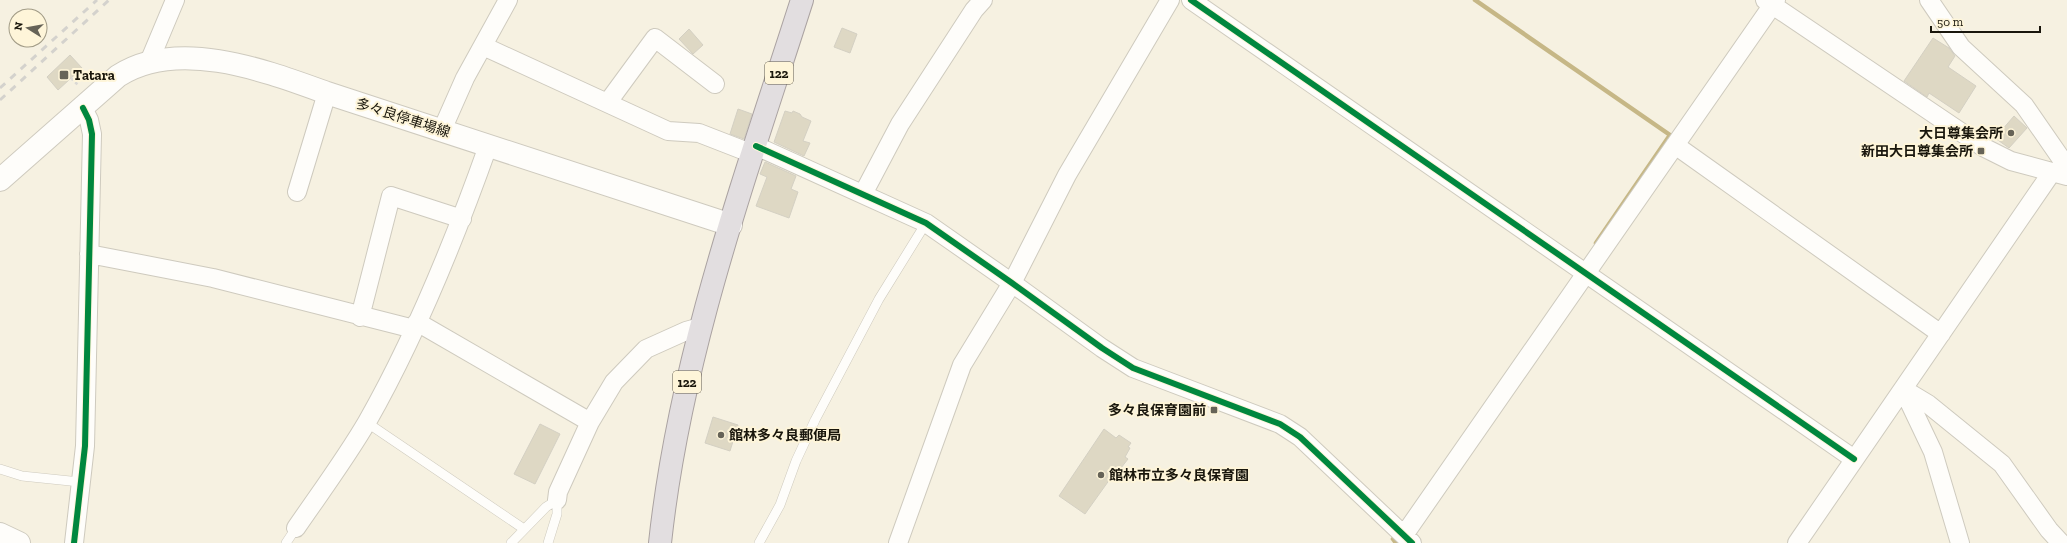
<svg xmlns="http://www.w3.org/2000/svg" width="2067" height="543" font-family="'Zilla Slab','Noto Sans JP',serif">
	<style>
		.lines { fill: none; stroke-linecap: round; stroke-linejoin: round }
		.stream { stroke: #c6b786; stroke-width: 4.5 }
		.building { fill: #ded8c4; stroke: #d4d0c3 }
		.service-casing { stroke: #cecabe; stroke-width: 10 }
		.minor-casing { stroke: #cecabe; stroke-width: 20 }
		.tertiary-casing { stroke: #cecabe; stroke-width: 24 }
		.secondary-casing { stroke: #cecabe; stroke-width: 24 }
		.trunk-casing { stroke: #aaa2a1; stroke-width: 24 }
		.path { stroke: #dad8d4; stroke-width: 2.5; stroke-dasharray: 3 3; stroke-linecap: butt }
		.service { stroke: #fefdfa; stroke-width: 9 }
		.minor { stroke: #fefdfa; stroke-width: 18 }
		.tertiary { stroke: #fefdfa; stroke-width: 22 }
		.secondary { stroke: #fefdfa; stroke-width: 22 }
		.trunk { stroke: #e2dee0; stroke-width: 22 }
		.rail { stroke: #d4d2cd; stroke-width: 3; stroke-dasharray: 7 7; stroke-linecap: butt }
		.cycleway-casing { stroke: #fef5d9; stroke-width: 8 }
		.cycleway { stroke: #00873e; stroke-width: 6 }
		.poi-dot { fill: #666357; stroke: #fef5d9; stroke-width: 1.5 }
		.labels { text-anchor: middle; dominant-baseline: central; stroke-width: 4; stroke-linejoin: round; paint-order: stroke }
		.shield { fill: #fef5d9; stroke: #5e594a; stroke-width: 1 }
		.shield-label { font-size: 13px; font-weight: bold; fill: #19160c }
		.poi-label { font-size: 14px; font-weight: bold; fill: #19160c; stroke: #fef5d9; text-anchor: start }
		.street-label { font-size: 14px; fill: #19160c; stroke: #fef5d9 }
	</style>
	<rect width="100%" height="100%" fill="#f6f1e1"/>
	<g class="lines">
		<path class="stream" d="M1475,0L1670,135L1596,243
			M1393,539L1396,543"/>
	</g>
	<path class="building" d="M842,28L857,34L850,53L834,47Z
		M689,29L703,45L693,54L679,39Z
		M1933,38L1949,48L1955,56L1948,67L1976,86L1959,113L1929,93L1927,97L1904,81Z
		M70,55L82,68L58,90L47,77Z
		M738,109L752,114L744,139L730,134Z
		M785,111L792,113L793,111L800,114L802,117L811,121L803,141L810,143L804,156L774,142Z
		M2014,116L2027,128L2009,148L1995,138Z
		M765,162L796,176L791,189L798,192L789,218L756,206L767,177L760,174Z
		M713,417L738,425L730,451L705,443Z
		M540,424L560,434L535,484L514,474Z
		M1104,429L1116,438L1119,435L1131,443L1128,447L1130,448L1125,457L1128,459L1117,473L1115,472L1085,514L1059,496Z"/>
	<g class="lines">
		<defs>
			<path id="service" d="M366,422L524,529
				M0,469L22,476L80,482
				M286,543L296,528
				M511,543L546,507L557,500
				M548,543L557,514V500
				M759,543L780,505L796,461L815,420L879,299L926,223"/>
			<path id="minor" d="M1191,0L1854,459
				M1765,0L1983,147L2011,161L2067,176
				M1929,0L1961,47L2024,105L2067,167
				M483,46L668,131L699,133L753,154
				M149,62L175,0
				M608,102L655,38L715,84
				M442,130L465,78L508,0
				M1675,145L1941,334
				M756,146L926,223L1012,283L1102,348L1133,368L1280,424L1300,437L1412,543
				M297,192L327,93
				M863,194L900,124L974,10L983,0
				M89,254L213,278L414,329
				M360,317L391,196L462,219
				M417,322L590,422
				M1903,389L1928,404L2002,464L2049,530L2061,543
				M1903,389L1933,452L1960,543
				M557,500L558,492L590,422L614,382L646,349L686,331L700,327
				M296,528C320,493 346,458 367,422C416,336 455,239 488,146
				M1404,535L1776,0
				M74,543L85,446L92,134L89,120L83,108
				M898,543L962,365L1012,283L1067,175L1170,0
				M1797,543L2052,172"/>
			<path id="tertiary" d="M0,534L19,543"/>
			<path id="secondary" d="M0,180L118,76C178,37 266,71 327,93L731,225"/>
			<path id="trunk" d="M660,543C680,356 745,178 802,0"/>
		</defs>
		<use href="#service" class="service-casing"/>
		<use href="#minor" class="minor-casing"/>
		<use href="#tertiary" class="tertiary-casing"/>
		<use href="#secondary" class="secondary-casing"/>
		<use href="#trunk" class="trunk-casing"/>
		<path class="path" d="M71,78L78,85"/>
		<use href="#service" class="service"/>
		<use href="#minor" class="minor"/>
		<use href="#tertiary" class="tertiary"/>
		<use href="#secondary" class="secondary"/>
		<use href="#trunk" class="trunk"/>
		<path class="rail" d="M0,88L97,0
			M0,100L109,0"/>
		<defs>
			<path id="cycleway" d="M1191,0L1854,459
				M756,146L926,223L1012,283L1102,348L1133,368L1280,424L1300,437L1412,543
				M74,543L85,446L92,134L89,120L83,108"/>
		</defs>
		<use href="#cycleway" class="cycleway-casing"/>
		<use href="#cycleway" class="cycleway"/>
	</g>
	<g class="poi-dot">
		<rect x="59" y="70" width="10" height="10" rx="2"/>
		<circle cx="2011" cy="133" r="4"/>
		<rect x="1977" y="147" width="8" height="8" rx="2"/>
		<rect x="1210" y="406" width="8" height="8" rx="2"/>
		<circle cx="721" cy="435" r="4"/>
		<circle cx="1101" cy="475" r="4"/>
	</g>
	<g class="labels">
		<g class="shield">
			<rect x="765" y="62" width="28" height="22" rx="3"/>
			<rect x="673" y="371" width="28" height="22" rx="3"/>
		</g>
		<g class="shield-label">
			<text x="779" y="73">122</text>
			<text x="687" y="382">122</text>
		</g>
		<g class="poi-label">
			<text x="73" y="75">Tatara</text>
			<text x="2003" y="133" text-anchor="end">大日尊集会所</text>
			<text x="1973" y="151" text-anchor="end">新田大日尊集会所</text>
			<text x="1206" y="410" text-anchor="end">多々良保育園前</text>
			<text x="729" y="435">館林多々良郵便局</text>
			<text x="1109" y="475">館林市立多々良保育園</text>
		</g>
		<g class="street-label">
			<text transform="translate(403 118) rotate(18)">多々良停車場線</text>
		</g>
	</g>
	<g transform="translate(28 28) rotate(281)"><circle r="19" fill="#fef5d9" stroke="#a29c87"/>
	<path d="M0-3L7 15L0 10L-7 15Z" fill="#666357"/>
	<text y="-6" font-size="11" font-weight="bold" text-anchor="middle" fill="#19160c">N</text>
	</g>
	<path d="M1931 26v6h109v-6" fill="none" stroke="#19160c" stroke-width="2"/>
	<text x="1937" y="26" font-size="12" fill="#19160c" stroke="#fef5d9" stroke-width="3" paint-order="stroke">50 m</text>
</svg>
